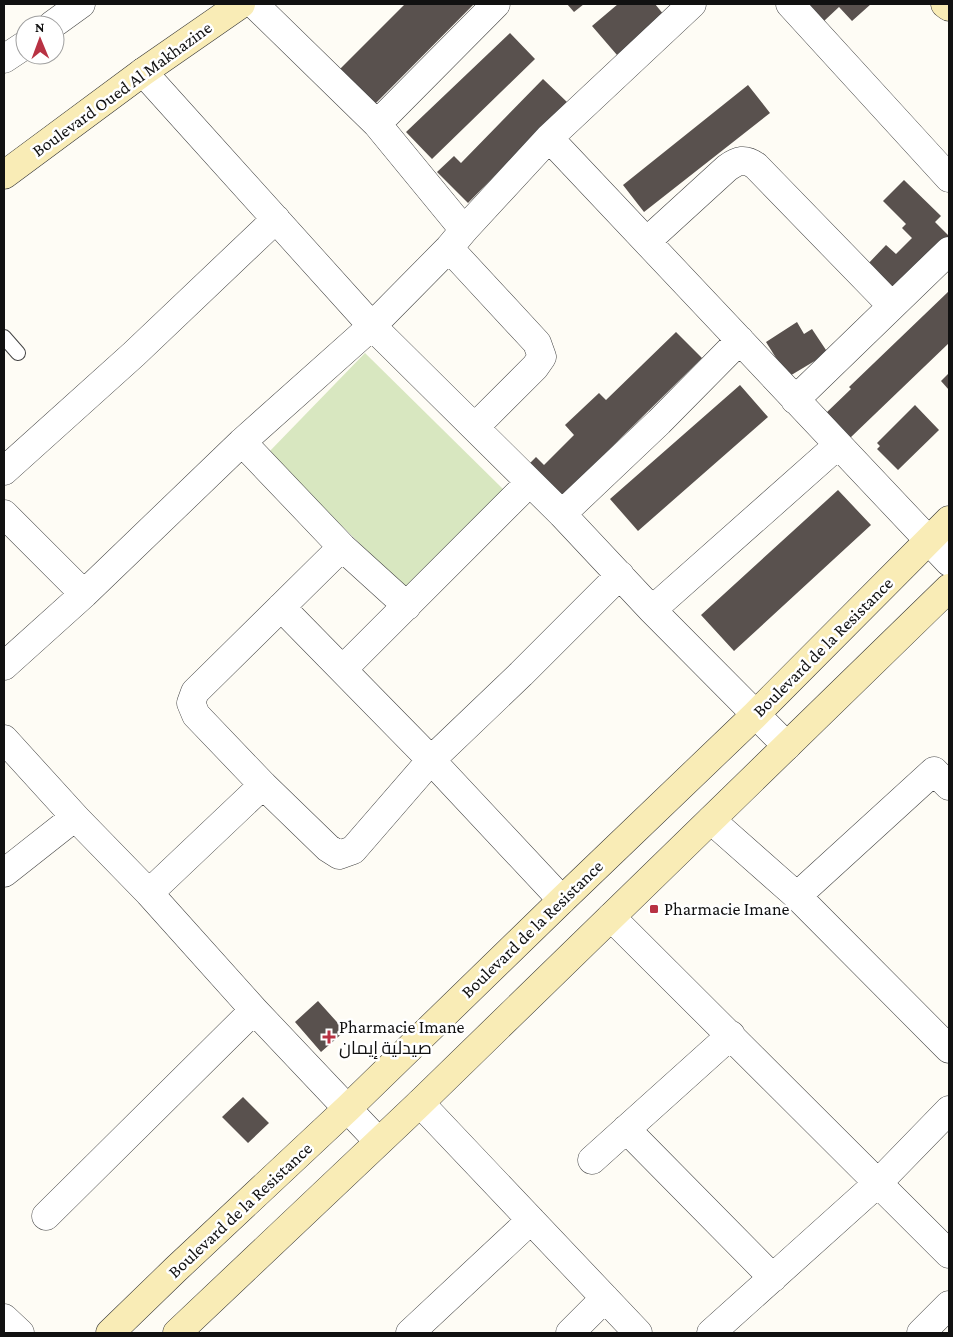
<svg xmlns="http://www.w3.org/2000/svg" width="953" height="1337" font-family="'Crimson Pro',Cairo,serif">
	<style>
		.green { fill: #d8e7c0 }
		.building { fill: #59514e }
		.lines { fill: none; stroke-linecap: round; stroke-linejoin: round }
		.lane-casing { stroke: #444; stroke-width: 16 }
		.street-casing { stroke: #444; stroke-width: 29 }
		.secondary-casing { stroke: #333; stroke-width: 29 }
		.lane { stroke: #fff; stroke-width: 14 }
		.street { stroke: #fff; stroke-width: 28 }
		.secondary { stroke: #f9ecb6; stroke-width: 28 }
		.poi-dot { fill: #b83243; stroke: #fff; stroke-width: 2 }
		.labels { text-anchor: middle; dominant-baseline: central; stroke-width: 5; stroke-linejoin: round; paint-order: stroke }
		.street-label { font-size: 18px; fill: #111; stroke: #fff }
		.poi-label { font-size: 18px; fill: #111; stroke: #fff; text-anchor: start }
	</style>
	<rect width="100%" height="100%" fill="#fefcf5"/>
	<path class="green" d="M365,353L505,491L408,591L268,453Z"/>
	<path class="building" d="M405,4H474L375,104L340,69Z
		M567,4H584L574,12Z
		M618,4H655L664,15L617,55L592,26Z
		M808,4H871L852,21L839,7L824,21Z
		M510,33L535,59L432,159L406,132Z
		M543,79L567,102L468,203L437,172L454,156L461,163Z
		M748,85L770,113L644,212L623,185Z
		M904,180L941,216L935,222L949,236L892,294L865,267L886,245L896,254L912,238L902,228L906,224L883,201Z
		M949,291V343L850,438L826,413L851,389L849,387Z
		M797,322L804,334L812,329L828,353L788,377L766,342Z
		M676,332L702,358L555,503L523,470L536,457L544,465L574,435L565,425L599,393L606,400Z
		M949,373V390L941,381Z
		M740,385L768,417L638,531L610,499Z
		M915,405L939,430L898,470L877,449L880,446L877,443Z
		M838,490L871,525L734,651L701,615Z
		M318,1001L345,1031L321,1052L295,1022Z
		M243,1097L269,1123L248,1143L222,1117Z"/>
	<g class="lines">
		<defs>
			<path id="lane" d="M4,337L18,353"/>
			<path id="street" d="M254,4L377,124L464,230
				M790,4L949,178
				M52,25L81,4
				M4,59L25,45
				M143,72L372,326L562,514L652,610L787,746
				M377,124L496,4
				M549,138L949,562
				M647,241L727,168C738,160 745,158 756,166L892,306
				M449,248L537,343L542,357L535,367L475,427
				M795,400L949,251
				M242,442L342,547L407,606
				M4,471L134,354L276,219
				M4,514L84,594
				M562,514L659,422L740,340
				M342,547L195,692L191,703L196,715L263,785L328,848L339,855L353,850L431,760L521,674L620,575
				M281,607L431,760L562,900
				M652,610L838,445
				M4,666L84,594L242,442L372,326L449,248L464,230L549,138L692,4
				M343,669L529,483
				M4,739L75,817L149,893L254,1010L378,1141
				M711,820L797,896L949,1049
				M4,873L75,817
				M149,893L263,785
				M797,896L934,771L949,786
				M611,917L949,1254
				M420,1103L638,1333
				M626,1129L773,1278
				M592,1160L731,1035
				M46,1216L254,1010
				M4,1318L20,1333
				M410,1333L531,1220
				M570,1333L605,1298
				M711,1333L879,1182L949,1110
				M921,1333L949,1305"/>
			<path id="secondary" d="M945,4L949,7
				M4,175L143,72L241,4
				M110,1333L176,1269L348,1108L562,900L755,715L949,520
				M177,1333L420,1103L949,588"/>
		</defs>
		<use href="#lane" class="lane-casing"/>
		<use href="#street" class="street-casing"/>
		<use href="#secondary" class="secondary-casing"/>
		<use href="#lane" class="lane"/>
		<use href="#street" class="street"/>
		<use href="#secondary" class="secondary"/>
	</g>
	<g class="poi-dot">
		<rect x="649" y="904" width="10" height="10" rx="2.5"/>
		<path d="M326.5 1029.5h5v5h5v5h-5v5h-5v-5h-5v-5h5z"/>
	</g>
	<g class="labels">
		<g class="street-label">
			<text transform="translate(122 89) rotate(-36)">Boulevard Oued Al Makhazine</text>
			<text transform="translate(823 647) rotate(-45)">Boulevard de la Resistance</text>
			<text transform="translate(532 929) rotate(-44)">Boulevard de la Resistance</text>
			<text transform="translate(240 1210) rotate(-43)">Boulevard de la Resistance</text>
		</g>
		<g class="poi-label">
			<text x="664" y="909">Pharmacie Imane</text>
			<text x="339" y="1027">Pharmacie Imane<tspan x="339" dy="21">صيدلية إيمان</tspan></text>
		</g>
	</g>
	<rect width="953" height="1337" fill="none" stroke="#111111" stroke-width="10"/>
	<g transform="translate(40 40) rotate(359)"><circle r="24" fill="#ffffff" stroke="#a0a0a0"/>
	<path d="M0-4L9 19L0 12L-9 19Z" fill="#b83243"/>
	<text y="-8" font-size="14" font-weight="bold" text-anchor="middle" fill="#111111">N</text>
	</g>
</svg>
